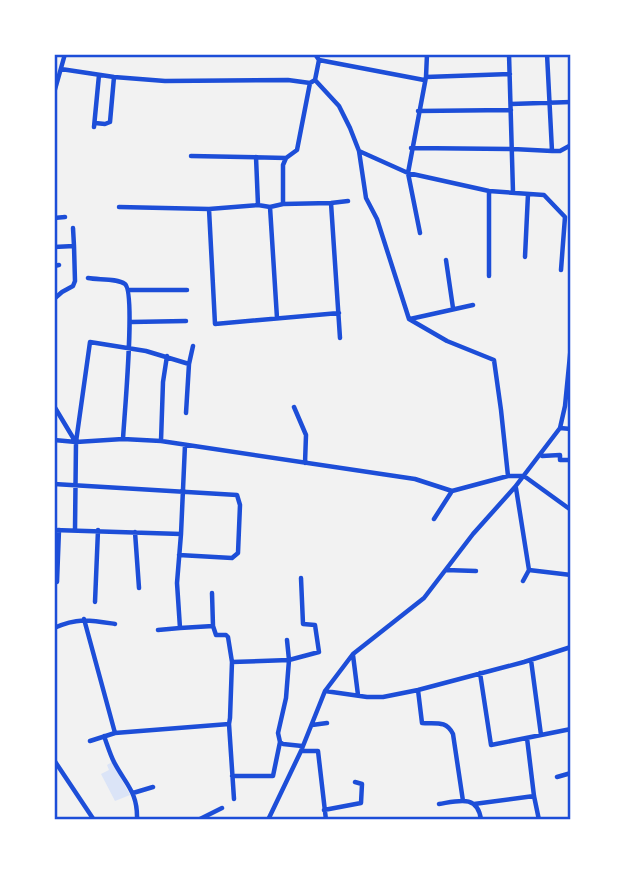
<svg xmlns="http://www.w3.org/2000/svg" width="625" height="874" font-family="'Exo 2',sans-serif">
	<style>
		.green { fill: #dbe4f7 }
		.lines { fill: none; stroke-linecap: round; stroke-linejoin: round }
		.service { stroke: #1d4ed8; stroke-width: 2.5 }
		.minor { stroke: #1d4ed8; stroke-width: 4.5 }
		.neatline { fill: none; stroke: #1d4ed8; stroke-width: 2.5 }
	</style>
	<rect width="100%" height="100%" fill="#f2f2f2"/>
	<path class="green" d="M112,762L130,795L115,801L101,774L109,770L107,765Z"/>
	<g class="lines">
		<path class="service" d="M232,54L243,55L244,54"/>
		<path class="minor" d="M315,54L319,60L315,80L339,106L350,128L359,151L366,198L377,219L409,319L447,341L494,360L501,410L508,476
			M509,54L513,192
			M547,54L552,151
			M319,60L424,80
			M61,69L114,77L165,81L288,80L310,83L315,80
			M426,77L510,74
			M54,93L65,54
			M511,104L571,102
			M418,111L511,110
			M95,123L105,124L110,122L114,77
			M94,127L99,75
			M411,148L513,149L552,151H560L571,145
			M359,151L408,173L489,191L544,195L565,217L561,270
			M191,156L286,158
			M256,157L258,205
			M331,203L340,338
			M283,204V165L286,158L297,150L310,83
			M119,207L209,209L258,205L270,207L283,204L331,203L348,201
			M270,207L277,318
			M209,209L215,324L339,313
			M54,218L65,217
			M420,233L408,173L426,77L427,54
			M54,247L74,246L73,228
			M525,257L528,194
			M446,260L453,308
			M54,266L59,265
			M489,276V191
			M88,278C98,280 117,278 125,284C136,293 124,418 123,439
			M129,290H187
			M54,299L62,292L73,286L75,281L74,246
			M410,319L473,305
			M131,322L186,321
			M54,406L75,441
			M294,407L306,435L305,463
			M186,413L189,364L193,346
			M560,428L571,429
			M54,440L76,442L123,439L161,441L415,479L452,491L508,476H524L571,510
			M161,441L163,382L167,356
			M185,445L181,534L177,583L180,628L213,626L216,635H226L228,637L232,662
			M542,456L560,455V460H571
			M54,484L237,495L240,505L238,553L232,558L179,555
			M516,488L529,570L571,575
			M434,519L452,491
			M54,530L181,534
			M75,530L76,442L90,342L146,351L189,364
			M135,532L139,588
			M446,570L476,571
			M301,578L303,624L315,625L319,652L289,660L286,698L278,733L280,742L283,744L302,746
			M523,581L529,570
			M57,582L59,530
			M212,593L213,626
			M95,602L98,530
			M84,619L115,733L229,724L230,718L232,662L289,660L287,640
			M54,628C78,617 91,620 115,624
			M158,630L180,628
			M353,655L358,695
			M531,660L541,735
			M480,673L491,745L571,729
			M418,690L422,723C436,724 446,720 453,734L463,801
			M325,691L367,697H383L418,690L524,662L571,647
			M229,724L234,799
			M312,725L327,723
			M104,736C107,744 110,754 114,762C126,785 138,792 137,820
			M527,738L534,796L539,820
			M90,741L115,733
			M301,751H318L326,820
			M54,760L94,820
			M232,776H273L280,742
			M557,777L571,773
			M133,793L153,787
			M439,804C458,801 478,794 481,820
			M474,804L534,796
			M324,810L361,803L362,784L355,782
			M198,820L222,808
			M268,820L301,751L325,691L353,654L424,598L473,534L515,487L560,428L565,406L571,345"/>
	</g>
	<rect width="625" height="874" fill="none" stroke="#ffffff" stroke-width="112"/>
	<rect x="56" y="56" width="513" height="762" class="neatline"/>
</svg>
